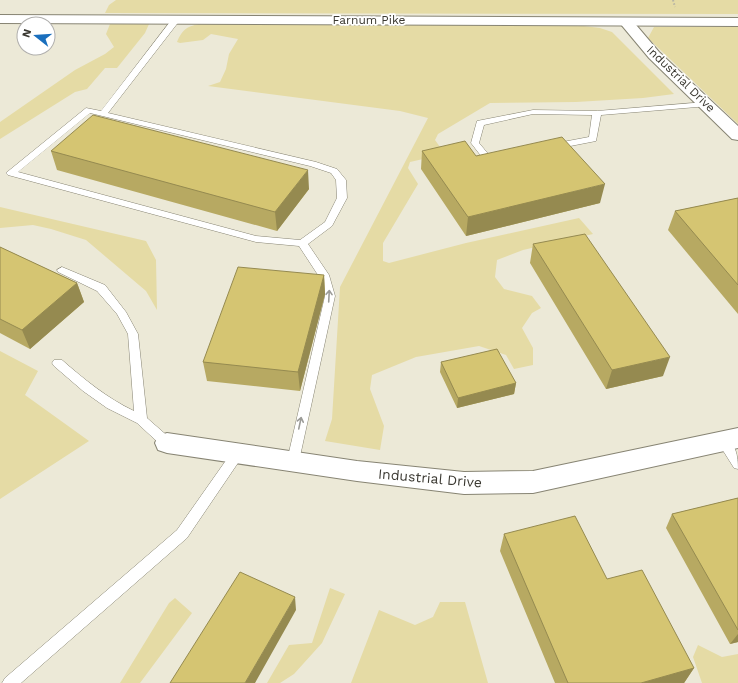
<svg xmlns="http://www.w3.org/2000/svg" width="738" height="683" font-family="'Work Sans',sans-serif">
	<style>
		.green { fill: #e5dba5 }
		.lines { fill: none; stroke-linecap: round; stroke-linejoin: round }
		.service-casing { stroke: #878473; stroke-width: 1 }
		.minor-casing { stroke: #878473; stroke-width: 2 }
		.secondary-casing { stroke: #878473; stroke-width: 2 }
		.path { stroke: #b5b2a4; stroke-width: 2; stroke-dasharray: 1.5 2; stroke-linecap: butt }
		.service { fill: #fff; fill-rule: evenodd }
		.minor { fill: #fff; fill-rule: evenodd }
		.secondary { fill: #fff; fill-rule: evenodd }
		.wall { fill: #b7a962 }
		.shaded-wall { fill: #958a50 }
		.building { fill: #d5c572; stroke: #958a50 }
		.oneway { stroke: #9c9c98 }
		.labels { text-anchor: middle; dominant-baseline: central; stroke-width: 3.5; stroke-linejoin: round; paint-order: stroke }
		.far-street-label { font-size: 12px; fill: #3a3831; stroke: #fff }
		.street-label { font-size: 14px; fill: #3a3831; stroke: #fff }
	</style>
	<rect width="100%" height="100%" fill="#ece9d7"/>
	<path class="green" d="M116,0H738V14L105,13L109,5Z
		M202,23L584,26L600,28L612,32L674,94L643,98L576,102L490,103L438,134L435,140L445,154L410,162L408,168L418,184L383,243V261L389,263L466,243L579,218L593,234L523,250L497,260L495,277L504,289L532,296L541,308L532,313L522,328L533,348V365L514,369L506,355L479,346L416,357L372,375L370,389L384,426L380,450L325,441L332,419L340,287L428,118L400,111L208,86L220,82L226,69L229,54L238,39L211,34L203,40L180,43L177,42C183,28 187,27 202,23Z
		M110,24H149L145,33L117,68H105L87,89L75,92L0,139V122L75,70L105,54L114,47L106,34Z
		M654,27H738V124L648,38Z
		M0,207L146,241L156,260L157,310L146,291L86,240L51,229L33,225L0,228Z
		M0,351L38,371L25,395L89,441L0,499Z
		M330,588L345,594L322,643L294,674L280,683H267L289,645L312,643Z
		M175,598L192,613L140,683H120L169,603Z
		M440,602H465L488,683H351L379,610L415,625L433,617Z
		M698,645L722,657L738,654V683H702L693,657Z"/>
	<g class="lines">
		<defs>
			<path id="service" d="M173,18L180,20L108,113L316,162L337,169L346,180L347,198L332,226L308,244L329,275L335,296L299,461L297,465L293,466L289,465L287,461L325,296L318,275L299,246L256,242L8,175L6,173L86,108L101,111ZM90,113L310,166L331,173L336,180L337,198L325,222L300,240L256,236L18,172Z
				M706,102L710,104L709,106L601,115L596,141L555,149L551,146L552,144L589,137L592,115L533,114L484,125L479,143L490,156H500V160L485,161L471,143L477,121L533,110L597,111Z
				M62,267L105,285L126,312L138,334L147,418L171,439L173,443L171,447L167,448L163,447L137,423L107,408L83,391L54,366L52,363L54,360H62C85,380 107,398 134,411L128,334L117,314L97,291L58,272L57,270Z
				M723,436C736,441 738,457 738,469L734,468L717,441L719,438Z
				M238,448L242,449L244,453L242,457L187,538L21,683H2L5,678L177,530L234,449Z"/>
			<path id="minor" d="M626,18L631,19L659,52L738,126V140L732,139L649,58L619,22L621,19Z
				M738,428V448L533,493L464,494L357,481L167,453L158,450L155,443L158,436L167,433L357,461L464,472L533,471Z"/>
			<path id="secondary" d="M0,15L738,18V26L0,23Z"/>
		</defs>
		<use href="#service" class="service-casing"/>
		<use href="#minor" class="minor-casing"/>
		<use href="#secondary" class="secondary-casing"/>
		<path class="path" d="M673,0L675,7"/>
		<use href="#service" class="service"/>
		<use href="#minor" class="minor"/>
		<use href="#secondary" class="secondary"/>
	</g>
	<path class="wall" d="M51,151L309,189L277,231L57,170Z
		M422,151L476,156L600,203L466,236L421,169Z
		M738,198V314L668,230L675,211Z
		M533,244L663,376L606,389L530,263Z
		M0,247L77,283L84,302L30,349L0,333Z
		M324,275L325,294L300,391L207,381L203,362Z
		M441,362L516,383L514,394L457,408L440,372Z
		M738,498V642L730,644L666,528L672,514Z
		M504,534L607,579L694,668L684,683H555L500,551Z"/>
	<path class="shaded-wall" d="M308,170L309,189L277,231L275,212Z
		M605,184L600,203L466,236L468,217Z
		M324,275L325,294L300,391L298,372Z
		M77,283L84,302L30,349L22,330Z
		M670,357L663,376L606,389L612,370Z
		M516,383L514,394L457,408L458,398Z
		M295,597L296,610L255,683H245Z
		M738,634V642L730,644Z
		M694,668L684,683H641Z"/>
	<path class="building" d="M93,115L308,170L275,212L51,151Z
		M562,137L605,184L468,217L422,151L465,141L476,156Z
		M738,198V285L675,211Z
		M585,234L670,357L612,370L533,244Z
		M0,247L77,283L22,330L0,319Z
		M238,267L324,275L298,372L203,362Z
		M497,349L516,383L458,398L441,362Z
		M738,498V630L672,514Z
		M575,516L607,579L642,570L694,668L641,683H568L504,534Z
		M240,572L295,597L245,683H170Z"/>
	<defs><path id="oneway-shaft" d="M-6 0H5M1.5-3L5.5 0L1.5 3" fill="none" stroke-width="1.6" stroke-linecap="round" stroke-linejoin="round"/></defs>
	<g class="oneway">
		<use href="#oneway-shaft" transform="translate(329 296) rotate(-87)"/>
		<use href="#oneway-shaft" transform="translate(300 423) rotate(-78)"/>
	</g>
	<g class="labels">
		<g class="far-street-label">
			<text x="369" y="20">Farnum Pike</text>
			<text transform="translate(681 79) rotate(44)">Industrial Drive</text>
		</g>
		<g class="street-label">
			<text transform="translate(430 478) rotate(5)">Industrial Drive</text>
		</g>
	</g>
	<g transform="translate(36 36) rotate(287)"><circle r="19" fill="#ffffff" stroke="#b0afad"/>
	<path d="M0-3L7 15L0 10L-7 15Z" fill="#1a6fbd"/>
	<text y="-6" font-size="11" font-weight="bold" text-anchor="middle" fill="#3a3831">N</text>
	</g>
</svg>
